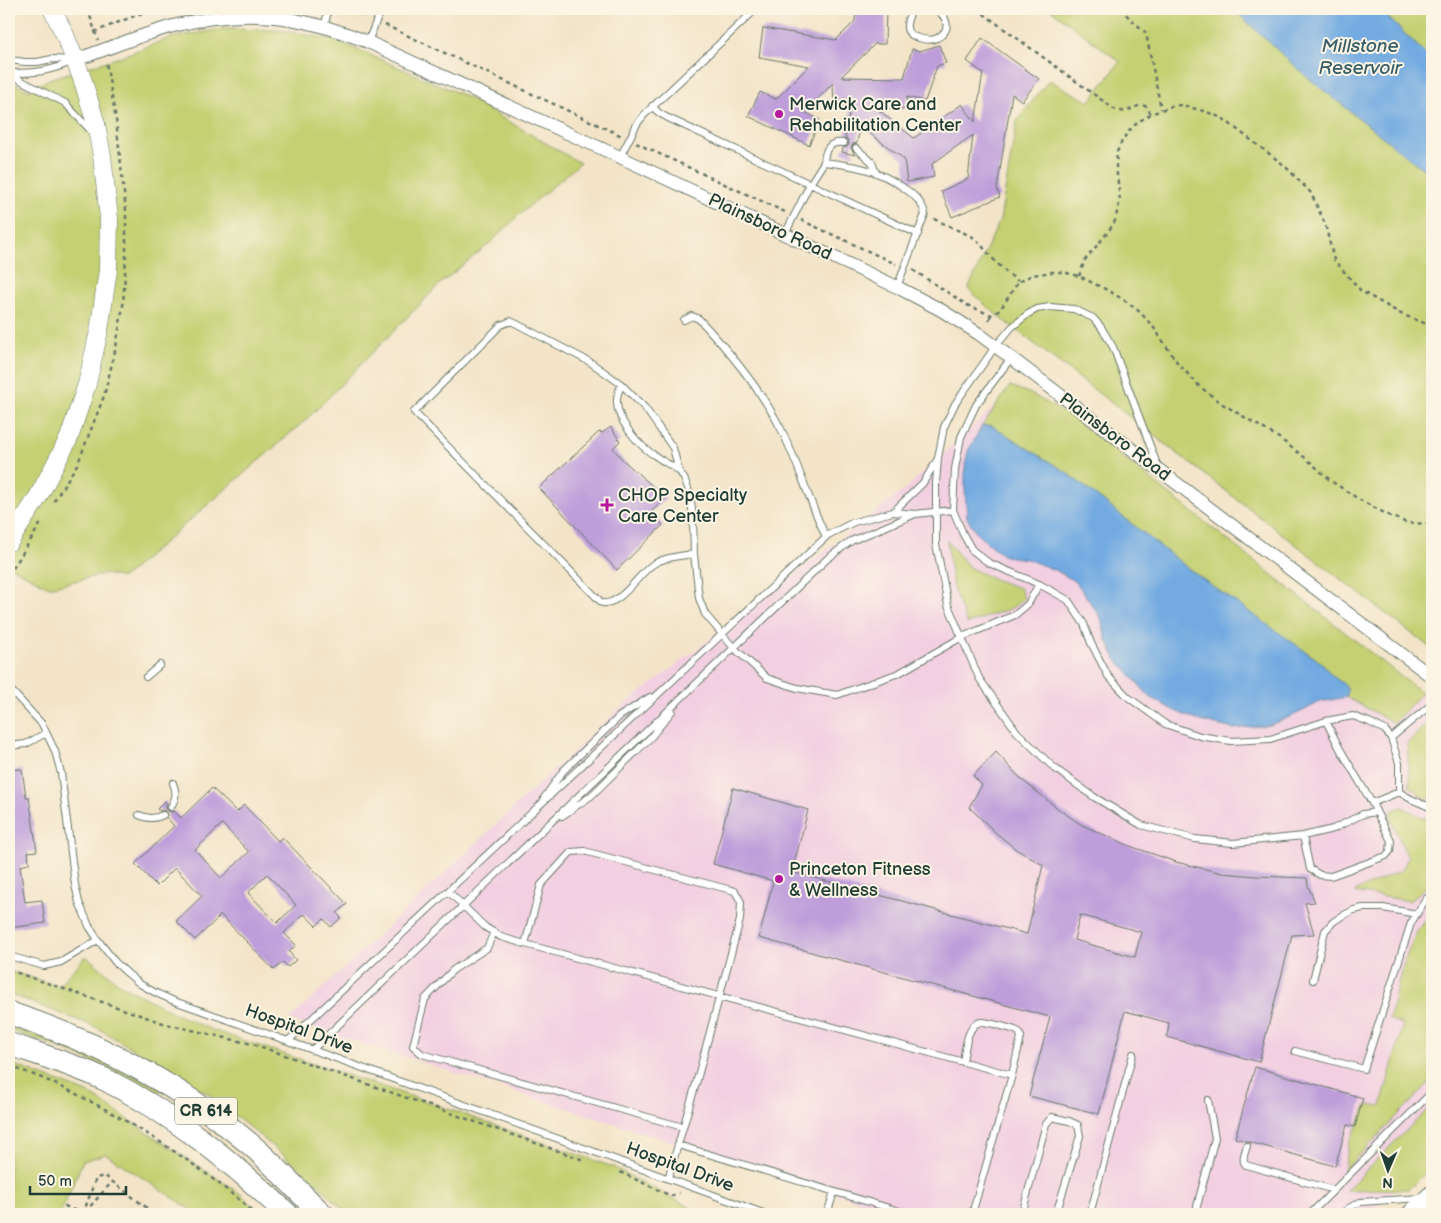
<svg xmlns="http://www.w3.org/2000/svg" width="1441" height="1223" font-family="'Balsamiq Sans',sans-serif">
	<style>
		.built { fill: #f2cfe1 }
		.green { fill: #c4d072; stroke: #728653 }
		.water { fill: #72aae1; stroke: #48748a }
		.building { fill: #bd9eda; fill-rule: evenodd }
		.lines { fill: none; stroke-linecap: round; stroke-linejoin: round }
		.lane-casing { stroke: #697768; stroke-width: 8 }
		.street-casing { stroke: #697768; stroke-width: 14 }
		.secondary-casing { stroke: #697768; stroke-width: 19 }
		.highway-casing { stroke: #697768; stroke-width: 24 }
		.path { stroke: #697768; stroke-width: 2.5; stroke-dasharray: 4 4; stroke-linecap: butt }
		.lane { stroke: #fff; stroke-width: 6 }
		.street { stroke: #fff; stroke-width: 12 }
		.secondary { stroke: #fff; stroke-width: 18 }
		.highway { stroke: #fff; stroke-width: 22 }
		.poi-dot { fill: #b5179e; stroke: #fcf5e5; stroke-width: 2 }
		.labels { text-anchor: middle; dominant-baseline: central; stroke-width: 4; stroke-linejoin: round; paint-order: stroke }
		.shield { fill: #fcf5e5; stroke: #617469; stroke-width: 1 }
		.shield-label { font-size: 16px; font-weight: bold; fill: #1f3d34 }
		.poi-label { font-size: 18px; fill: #1f3d34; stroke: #fcf5e5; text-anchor: start }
		.street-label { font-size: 18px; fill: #1f3d34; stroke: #fcf5e5 }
		.water-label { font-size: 19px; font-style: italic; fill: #385e68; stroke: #fcf5e5 }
	</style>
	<rect width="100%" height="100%" fill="#fcf5e5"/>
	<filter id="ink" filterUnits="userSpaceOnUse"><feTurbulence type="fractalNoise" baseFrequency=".02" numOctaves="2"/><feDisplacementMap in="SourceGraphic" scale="10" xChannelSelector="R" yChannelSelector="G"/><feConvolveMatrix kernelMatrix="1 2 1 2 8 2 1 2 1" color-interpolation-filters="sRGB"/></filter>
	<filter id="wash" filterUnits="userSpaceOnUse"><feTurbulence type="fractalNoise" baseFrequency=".0096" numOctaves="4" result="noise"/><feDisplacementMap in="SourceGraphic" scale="20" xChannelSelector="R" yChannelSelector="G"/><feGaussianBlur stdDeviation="1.12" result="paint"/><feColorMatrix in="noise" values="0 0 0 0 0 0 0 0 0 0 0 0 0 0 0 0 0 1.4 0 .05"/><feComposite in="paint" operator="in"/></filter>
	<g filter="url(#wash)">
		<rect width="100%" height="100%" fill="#f3e4c8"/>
		<path class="built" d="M1013,390L1432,703V1152L1369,1214H899L289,1020L614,713L904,490Z"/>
		<path class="green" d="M1050,9H1233L1307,77L1432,176V649L993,312L968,289L1000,220L1017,121L1049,80L1089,102L1120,62Z
			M1379,9H1432V60L1431,59Z
			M222,29L279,30L335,40L463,95L580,163L519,215L489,244L441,283L308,418L123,578L105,574L49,587L9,566V82L30,90L49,79L117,58L170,38Z
			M1010,386L1031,394L1070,416L1422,693L1394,723L1346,697C1351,686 1341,683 1334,677C1329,673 1326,668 1322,663L1194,573L1066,472L992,426H982Z
			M947,541L970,568L999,581L1020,588L1024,599L1012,608L967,624L953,588Z
			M1432,722V798L1426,799L1410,787L1407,744L1422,728Z
			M1402,807L1422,817L1432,819V881L1410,901L1354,892L1402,870L1408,858L1391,820L1392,810Z
			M1432,912V1080L1344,1171L1349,1143L1367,1105L1381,1106L1403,1025L1389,1019C1398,986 1407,935 1432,912Z
			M86,956L121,985L178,1015L212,1030L428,1102L613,1167L691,1208L707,1214H347L314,1180L207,1093L96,1027L9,994V971L58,986Z
			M9,1026L73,1048L162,1089L158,1093C110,1068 61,1046 9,1030Z
			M9,1063L88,1093L242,1195L261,1214H198L106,1154L83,1161L60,1214H9Z
			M1432,1105V1166L1409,1189L1346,1190Z"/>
		<path class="water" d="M1233,9H1379L1432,60V176L1307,77Z
			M982,426H992L1066,472L1194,573L1322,663C1326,668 1329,673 1334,677C1341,683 1351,686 1346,697L1320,702L1299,713L1270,725L1233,729L1197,720L1173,710L1150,697L1116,659L1106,638L1101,618L1076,582L1057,571L1027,559L1004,556L979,536L967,518L965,489V467L968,451Z"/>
		<g id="blocks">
			<path class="building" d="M856,9H886L885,44H875L841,77L904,78L912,49L920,51L939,45L946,63L937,66L925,101L907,97L906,109L876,108L914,138L962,104L975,122L983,73L967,61L982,38L1039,79L1022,101L1012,94L997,189L1000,197L952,217L941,191L968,179L973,135L932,164L934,177L907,182L904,159L860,126L857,143L853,144L851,148L855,155L842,152L843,148L847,147L849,144L848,140L845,138L850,108H834L833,83L805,112L820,120L809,145L748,116L760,92L776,99L809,66L759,57L763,28L836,40L855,21Z
				M611,427L620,441L613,448L623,460L666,498L651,512L663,525L617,570L539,488L599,432L602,433Z
				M996,752L1021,779L1061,811L1082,825L1130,846L1176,862L1222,873L1256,876L1307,878L1308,886L1315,902L1305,903L1314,934L1292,935L1259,1062L1167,1037L1169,1023L1125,1011L1099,1114L1029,1096L1050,1017L759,938L773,881L713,864L733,788L808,810L792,872L1027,934L1043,865L1017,850L995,832L969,807L982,785L973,776ZM1080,915L1141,932L1135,957L1074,940Z
				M22,769L26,797H29L37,851L28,852L29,864L20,866L25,902L42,900L45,923L9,928V770Z
				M212,788L237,812L244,805L278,841L282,837L347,904L337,913L341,918L331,927L324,919L316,926L304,914L284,933L296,945L289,952L296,960L288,967L283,962L274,970L221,915L195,940L176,921L202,896L175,868L157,886L135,864L174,826L167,818L168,815L166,811L163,810L160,811L157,809L165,801L167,803L166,807L167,810L171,812L174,811L181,818ZM222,824L249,852L221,878L195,850ZM267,874L296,905L277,923L248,893Z
				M1255,1067L1363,1098L1355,1127L1347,1125L1335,1166L1235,1138Z"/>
		</g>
	</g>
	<g filter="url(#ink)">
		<use href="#blocks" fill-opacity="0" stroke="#697768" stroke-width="1"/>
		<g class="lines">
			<defs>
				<path id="lane" d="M912,9C910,14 906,22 907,28C908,38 930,42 937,38C953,30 947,15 934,9
					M325,25L328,9
					M368,42L381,9
					M9,60L25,62H37L52,59L74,60
					M9,72L22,81L65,103L92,132
					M12,73C38,73 50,71 74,61
					M652,106L659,113L668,118L918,234
					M856,148L872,162L875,171
					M620,157L637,124L644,115L756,9
					M824,162C825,149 829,141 844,143
					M785,234L810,184L824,162C857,166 877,169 904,188C913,194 923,203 925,214L897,287
					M684,320L692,316L699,319C730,352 759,387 780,427C798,462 809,501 826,537
					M1011,358L976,405L961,437L955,469L953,510L963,534L972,550L989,563L1039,584L1068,600L1084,624L1091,643L1108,676L1128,697L1165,724L1200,736L1231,741L1270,739L1326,721L1353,716L1369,722L1385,730L1391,738L1399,763V792
					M621,384C620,389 617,394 617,399C615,420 640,447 657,457C663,462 674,466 680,472C695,491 693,531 694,554
					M1158,467L1113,347L1101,327L1093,318L1074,309L1050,307L1037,309L1028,314L1012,327L995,347L955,404L944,427L938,458L936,483V544L948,605L979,678L1017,732L1053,767L1094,797L1141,825L1195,839L1233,843L1303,836L1333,829L1363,814L1376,812
					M679,471L673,448L645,408L621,384L590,362L511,321L501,325L414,412L602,603C620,606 638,575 652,565C664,557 679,556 694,554L699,598L705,614L733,647L767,678L797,688L837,695L899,673L962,637L1015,615L1028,604L1039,584
					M893,512L923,483L937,460
					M146,677L160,665
					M9,688L42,724L55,751L61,773L75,885L79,902L89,926L98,940L115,962L127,973L140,984L156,993L174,1001L288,1041L766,1214
					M1326,721L1340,749L1372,803
					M1391,738L1432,704
					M9,746L26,744L46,733
					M1399,792L1411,799L1432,808
					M544,798L563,771L620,716L650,697
					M171,807C176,798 177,793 173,783
					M139,815C148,819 154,819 163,815
					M562,816L591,796L651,737L672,711
					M1303,836L1310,869L1320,875L1331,876L1386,856L1390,851L1391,841L1372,803L1399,792
					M448,891L485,927L501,937L525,944L1012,1075L972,1214
					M494,932L487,948L453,970L425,999L413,1046L422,1054L683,1127
					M525,944L541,885L571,852L584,851L735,891L741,902L740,920L697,1080L668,1179
					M9,956L44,966L61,962L98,940
					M1313,980L1325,931L1333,922L1342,916L1354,910L1363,908H1383L1417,914
					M288,1041L828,535L854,522L893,512L915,514L953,510
					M312,1050L827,559L851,541L913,515
					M1295,1051L1364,1069L1411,923L1426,899L1432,894
					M963,1062C965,1050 967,1021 983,1022C993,1023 1005,1027 1015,1030L1019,1032L1021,1037L1012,1075
					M678,1145L909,1214
					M1247,1146C1245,1152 1241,1161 1246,1165L1334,1190
					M827,1214L834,1192
					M1022,1214L1046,1124L1052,1117L1069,1121L1078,1125L1080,1136L1056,1214
					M1090,1214L1133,1054
					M1195,1214L1215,1138L1208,1100
					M1310,1214L1432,1092
					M1342,1214L1349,1208L1360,1202L1421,1198"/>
				<path id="street" d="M75,60C108,49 140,35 173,26C244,7 301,15 368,42L620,157L897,287L941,310L979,334L1026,369L1432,677"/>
				<path id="secondary" d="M9,542L38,497L69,438L87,384L99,331L108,270L109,218L102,156L96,124L83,81L75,60L65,35L52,9"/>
				<path id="highway" d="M9,1013C100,1043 184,1086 257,1150C279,1170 300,1193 322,1214
					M9,1044C41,1055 75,1065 106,1080C174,1114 232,1162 287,1214
					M1414,1214L1432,1197"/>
			</defs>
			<use href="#lane" class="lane-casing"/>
			<use href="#street" class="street-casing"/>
			<use href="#secondary" class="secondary-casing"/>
			<use href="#highway" class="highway-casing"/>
			<path class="path" d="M87,9C92,20 94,29 98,40
				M346,9L368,17
				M977,9L1114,109C1118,110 1123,112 1126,111C1134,109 1137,104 1146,106L1151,114
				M1120,9L1146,33L1161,109
				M385,25L622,136
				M94,32L152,9
				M636,143L785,212
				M934,219L975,238L995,261L1007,273L1018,281
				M801,220L896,264
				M913,270L967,305L991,315L1000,310L1018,282L1032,275L1052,272H1063L1079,276L1109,291L1124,300L1140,312L1154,328L1177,362L1199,386L1221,403L1279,438L1308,460L1331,481L1360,500L1390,516L1407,523L1432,524
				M1079,276L1085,260L1108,232L1115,221L1120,200L1116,166L1117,152L1122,141L1128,132L1138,122L1151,114L1172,106L1182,105L1207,112L1222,118L1284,165L1311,193L1325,224L1334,260L1361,291L1401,314L1432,326
				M989,320L991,315
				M54,501L78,463L104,396L116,347L123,306L126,257V211L116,120L106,62
				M9,575L41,523
				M9,970L166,1024L256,1045L584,1160
				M9,1066C23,1071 38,1076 51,1082C125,1116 195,1161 256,1214
				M620,1172L671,1196L679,1193
				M85,1212L112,1182
				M62,1214L65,1206L83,1214
				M83,1214L96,1178L105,1176L155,1214
				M140,1214L146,1207"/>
			<use href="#lane" class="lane"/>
			<use href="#street" class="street"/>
			<use href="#secondary" class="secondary"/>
			<use href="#highway" class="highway"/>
		</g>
	</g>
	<g class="poi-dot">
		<circle cx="779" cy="114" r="5"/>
		<path d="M604.5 497.5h5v5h5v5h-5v5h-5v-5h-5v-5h5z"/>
		<circle cx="779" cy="879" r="5"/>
	</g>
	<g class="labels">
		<rect class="shield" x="175" y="1097.5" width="62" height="27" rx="4"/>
		<g class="shield-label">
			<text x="206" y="1111">CR 614</text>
		</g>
		<g class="poi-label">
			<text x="789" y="104">Merwick Care and<tspan x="789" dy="21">Rehabilitation Center</tspan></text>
			<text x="618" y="495">CHOP Specialty<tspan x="618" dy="21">Care Center</tspan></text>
			<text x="789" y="869">Princeton Fitness<tspan x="789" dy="21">&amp; Wellness</tspan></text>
		</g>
		<g class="street-label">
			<text transform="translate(770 227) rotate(25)">Plainsboro Road</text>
			<text transform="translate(1115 437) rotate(37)">Plainsboro Road</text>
			<text transform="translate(299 1029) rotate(20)">Hospital Drive</text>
			<text transform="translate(680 1167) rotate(20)">Hospital Drive</text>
		</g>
		<g class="water-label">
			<text x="1360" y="46">Millstone<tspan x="1360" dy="22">Reservoir</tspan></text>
		</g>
	</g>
	<rect width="1441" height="1223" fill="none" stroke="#fcf5e5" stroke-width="30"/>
	<g transform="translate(1388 1170) rotate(182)" stroke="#fcf5e5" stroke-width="4" paint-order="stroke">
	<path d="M0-4L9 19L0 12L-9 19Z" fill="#1f3d34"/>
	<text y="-8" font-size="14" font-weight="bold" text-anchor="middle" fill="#1f3d34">N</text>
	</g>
	<path d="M30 1186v8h96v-8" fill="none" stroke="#1f3d34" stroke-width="2.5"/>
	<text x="38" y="1186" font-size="15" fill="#1f3d34" stroke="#fcf5e5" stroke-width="4" paint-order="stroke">50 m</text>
</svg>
